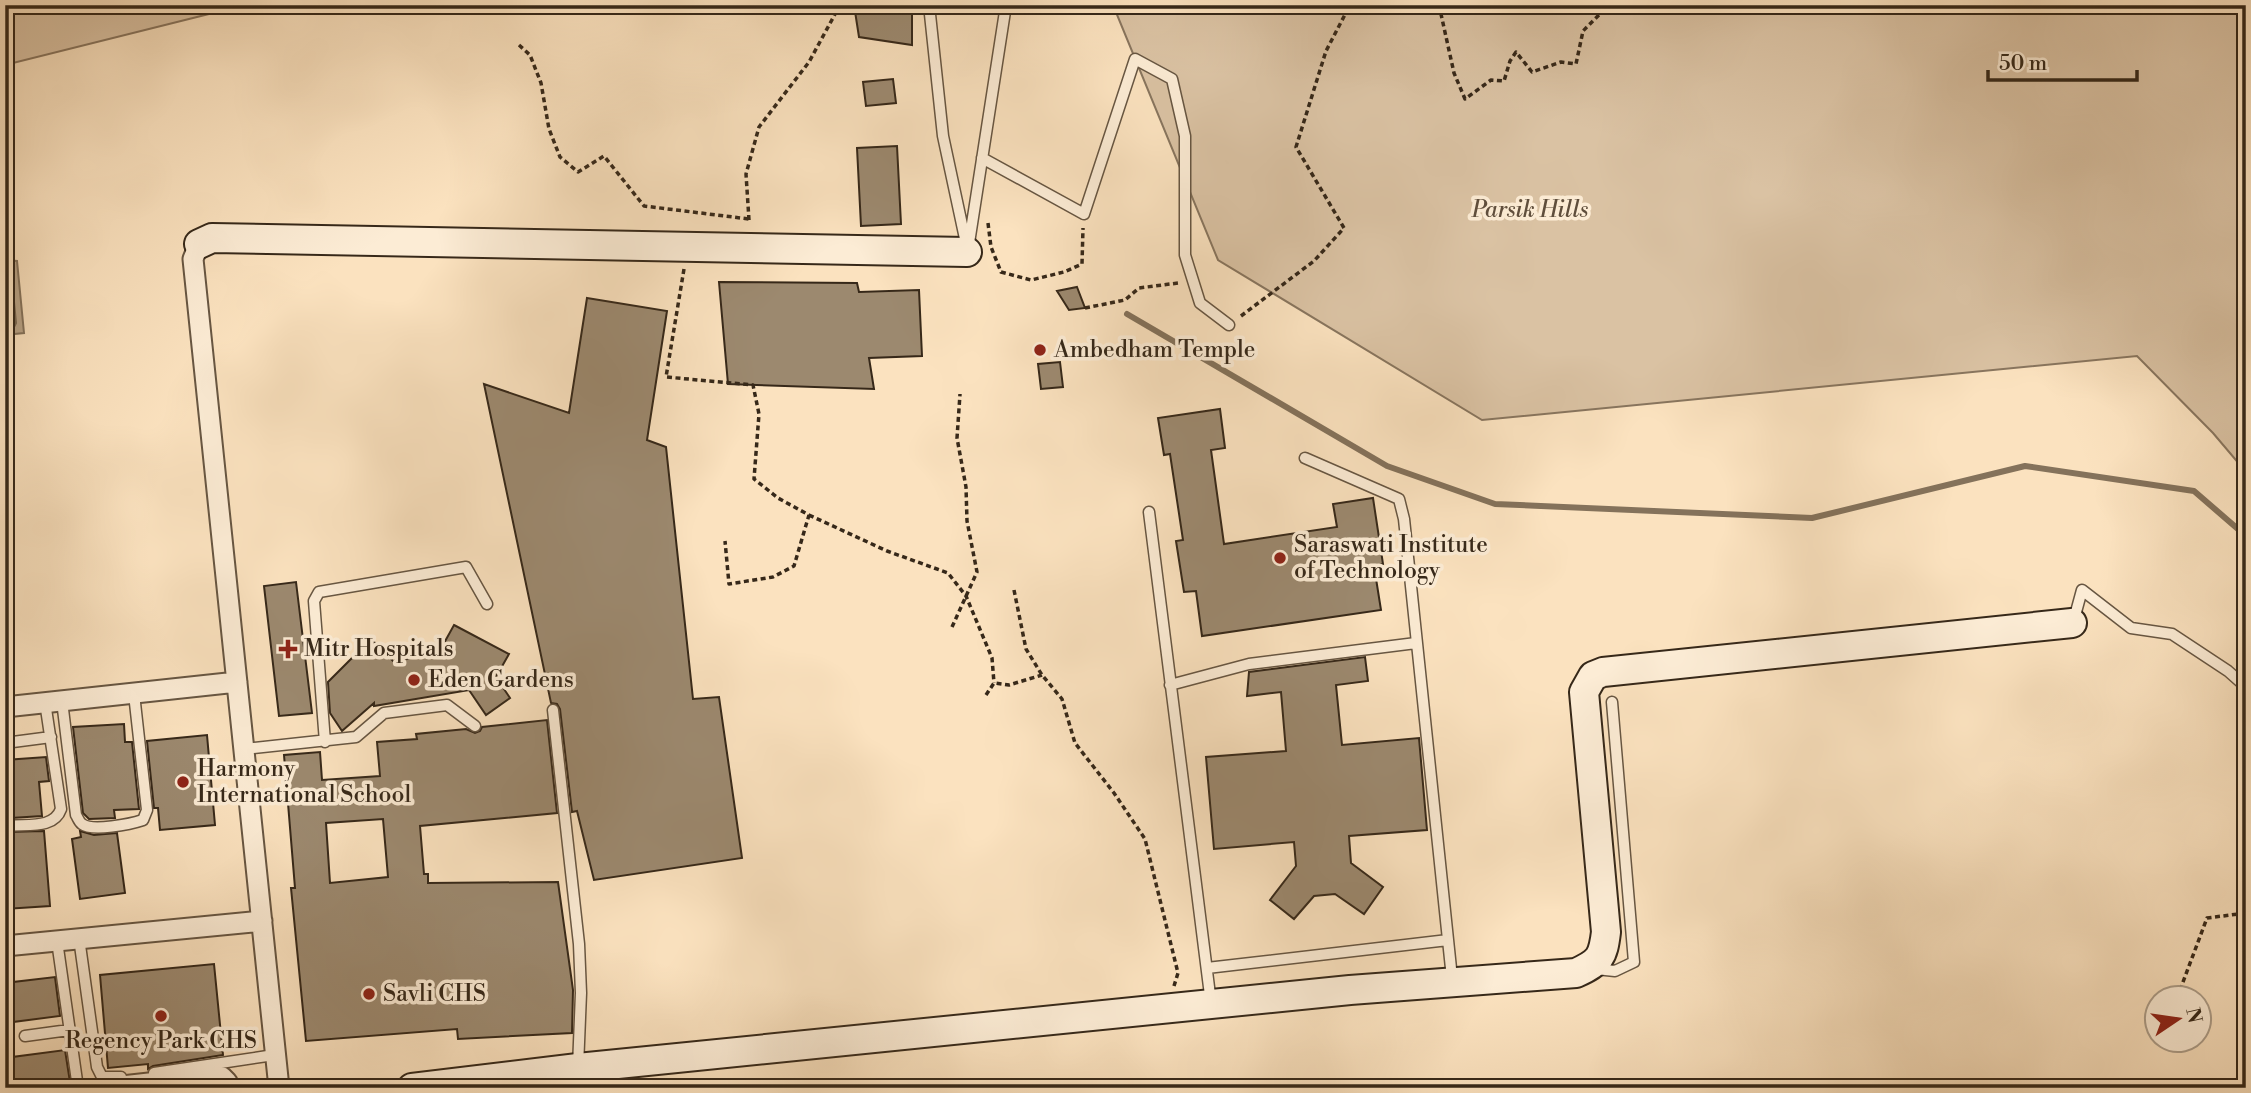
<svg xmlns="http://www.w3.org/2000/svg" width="2251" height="1093" font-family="'Libre Bodoni',serif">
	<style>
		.green { fill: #dac2a3; stroke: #88755e; stroke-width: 2 }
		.water { fill: #b8a387; stroke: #84725b; stroke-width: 2 }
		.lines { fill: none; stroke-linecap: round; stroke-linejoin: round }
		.shore { stroke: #776650; stroke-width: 2 }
		.stream { stroke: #84725b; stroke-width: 6 }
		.building { fill: #9c896f; stroke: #362819; stroke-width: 2; fill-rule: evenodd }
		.lane-casing { stroke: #675642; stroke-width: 13 }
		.street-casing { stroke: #675642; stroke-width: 23 }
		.secondary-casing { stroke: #362819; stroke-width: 32 }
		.path { stroke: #362819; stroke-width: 3.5; stroke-dasharray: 5 3.5; stroke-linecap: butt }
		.lane { stroke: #fcecd5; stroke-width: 10 }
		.street { stroke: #fcecd5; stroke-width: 19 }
		.secondary { stroke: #fcecd5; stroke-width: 28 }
		.poi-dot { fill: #8f2418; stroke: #fcecd5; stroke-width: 2.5 }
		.labels { text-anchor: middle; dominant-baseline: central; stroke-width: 7; stroke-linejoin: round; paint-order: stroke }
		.park-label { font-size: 23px; font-style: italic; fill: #5f4e3c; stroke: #fcecd5 }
		.poi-label { font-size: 23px; fill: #362819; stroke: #fcecd5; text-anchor: start }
	</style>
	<rect width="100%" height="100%" fill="#fbe2bf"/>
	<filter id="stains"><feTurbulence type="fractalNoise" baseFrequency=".00286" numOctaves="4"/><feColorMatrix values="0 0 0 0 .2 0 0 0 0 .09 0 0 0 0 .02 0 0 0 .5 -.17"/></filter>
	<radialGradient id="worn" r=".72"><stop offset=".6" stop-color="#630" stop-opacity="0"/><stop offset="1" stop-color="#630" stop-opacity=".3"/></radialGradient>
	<path class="green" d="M5,5H245L5,65Z
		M1113,5H2246V472L2213,433L2137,356L1482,420L1218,260Z"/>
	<path class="water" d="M5,260L17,261L24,333L5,335Z"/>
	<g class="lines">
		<path class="shore" d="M5,267L11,270L16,323L14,327L5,328"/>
		<path class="stream" d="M1127,314L1387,466L1495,504L1812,518L2025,466L2194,491L2246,536"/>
	</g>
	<path class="building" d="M854,5H912V45L859,37Z
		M893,79L896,103L866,106L863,82Z
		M897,146L901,224L861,226L857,148Z
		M719,282L857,283L859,292L919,290L922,356L869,358L874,389L728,384Z
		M1077,287L1085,308L1069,310L1057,291Z
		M587,298L667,311L647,440L666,447L693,699L719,697L742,858L594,880L577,811L572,812L560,709L557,704L551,703L484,384L569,413Z
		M1060,362L1063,387L1041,389L1038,364Z
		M1220,409L1225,448L1211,450L1224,544L1337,527L1333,504L1373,498L1383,564L1374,566L1381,610L1202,636L1196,591L1184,592L1176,541L1183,540L1170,454L1164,455L1158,418Z
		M296,582L312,713L279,716L264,586Z
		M454,625L509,654L496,677L510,698L486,715L469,690L374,706V703L342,731L330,713L328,682L371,639L393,661L438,654Z
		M1365,657L1368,681L1336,685L1342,745L1419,738L1427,830L1349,836L1351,863L1383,887L1364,914L1335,894L1314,896L1294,919L1270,900L1296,866L1294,842L1214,849L1206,757L1286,751L1281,692L1247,696L1249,672Z
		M547,720L557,813L420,826L424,874H428V883L558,882L573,990L572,1033L458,1039L457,1029L306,1041L291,888H295L284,755L320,752L322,780L380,776L377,742L417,739L416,734L466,729L475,733L480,731L482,727ZM383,819L388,877L330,883L326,823Z
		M124,724L125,742H132L139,809L114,810L115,818L89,819L83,813L73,727Z
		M207,735L215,825L160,830L158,808H154L147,741Z
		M46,757L49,781L39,782L42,816L11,818L5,817V760Z
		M44,831L50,906L5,909V832Z
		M80,831L94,835L117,833L125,893L80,899L72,839L81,837Z
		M214,964L223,1055L153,1066L148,1069V1064L108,1068L100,975Z
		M55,977L60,1016L5,1023V983Z
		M65,1050L70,1082L26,1088H5V1058Z"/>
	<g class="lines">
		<defs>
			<path id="lane" d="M929,5L943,136L967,248
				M982,158L1084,214L1135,59L1172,79L1185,136V255L1200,303L1229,325
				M969,243L1006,5
				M1305,458L1399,499L1404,519L1452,978
				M1149,512L1211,1003
				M2073,623L2082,590L2131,628L2172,634L2228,671L2246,687
				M1170,685L1249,664L1416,643
				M62,701L76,815C78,818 79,822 82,824C92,832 131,824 143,820L147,810L134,694
				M553,710L579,944L581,993L578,1067
				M325,742L314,601L319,592L466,567L487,604
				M5,743L51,737
				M244,749L356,737L384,713L447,705L475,726
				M5,824L9,826C28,824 54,829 61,809L45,702
				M79,938L97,1067L102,1077H121
				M57,941L78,1088
				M1207,968L1448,940
				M1596,969L1615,971L1634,962L1612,702
				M25,1036L69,1030
				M154,1073L274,1055"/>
			<path id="street" d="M199,244L193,259L279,1088
				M5,707L237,682
				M5,946L262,921
				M104,1088L212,1076L222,1077L227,1082L228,1088"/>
			<path id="secondary" d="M199,244L212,238L967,252
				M412,1088L578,1068L1350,990L1576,973C1600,962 1603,957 1606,932L1584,692L1593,676L1603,672L2072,623"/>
		</defs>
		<use href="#lane" class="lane-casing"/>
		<use href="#street" class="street-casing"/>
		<use href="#secondary" class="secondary-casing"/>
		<path class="path" d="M1439,5L1454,73L1465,99L1491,80L1504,81L1510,61L1516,52L1532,72L1561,62L1576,64L1583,31L1609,5
			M519,45L530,55L541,83L549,129L560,157L578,172L604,156L644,206L749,219
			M749,220L746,174L759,127L809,62L840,5
			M988,223L991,247L1001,272L1031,280L1064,272L1082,264L1083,228
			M684,269L666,377L753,385L759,414L754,479L778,498L809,515L794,566L773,577L729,584L725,541
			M1085,308L1125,300L1139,288L1178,283
			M1241,316L1314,261L1344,228L1296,147L1326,51L1350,5
			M809,515L887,551L948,573L966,596L992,658L994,683
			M1014,590L1026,649L1042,675L1062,699L1075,743L1114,793L1145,839L1178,973L1174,986
			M952,627L977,572L967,521L966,487L957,438L960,394
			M986,695L994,683L1009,685L1042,675
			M2177,998L2207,918L2246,913"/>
		<use href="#lane" class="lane"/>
		<use href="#street" class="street"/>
		<use href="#secondary" class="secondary"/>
	</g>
	<g class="poi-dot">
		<circle cx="1040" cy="350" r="7"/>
		<circle cx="1280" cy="558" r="7"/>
		<path d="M284.5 638.5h7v7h7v7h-7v7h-7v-7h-7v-7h7z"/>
		<circle cx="414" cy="680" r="7"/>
		<circle cx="183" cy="782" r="7"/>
		<circle cx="369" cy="994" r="7"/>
		<circle cx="161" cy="1016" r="7"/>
	</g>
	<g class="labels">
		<g class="park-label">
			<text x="1530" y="210">Parsik Hills</text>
		</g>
		<g class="poi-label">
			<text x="1054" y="350">Ambedham Temple</text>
			<text x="1294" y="545">Saraswati Institute<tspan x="1294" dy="26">of Technology</tspan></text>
			<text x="304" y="649">Mitr Hospitals</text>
			<text x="428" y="680">Eden Gardens</text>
			<text x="197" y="769">Harmony<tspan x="197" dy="26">International School</tspan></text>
			<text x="383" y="994">Savli CHS</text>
			<text x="161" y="1041" text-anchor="middle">Regency Park CHS</text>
		</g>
	</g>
	<rect width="2251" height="1093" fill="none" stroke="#fbe2bf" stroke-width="28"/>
	<rect x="7" y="7" width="2237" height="1079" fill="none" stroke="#362819" stroke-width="3.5"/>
	<rect x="14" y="14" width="2223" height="1065" fill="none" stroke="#362819" stroke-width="2"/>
	<g transform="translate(2178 1019) rotate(77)"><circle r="33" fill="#fcecd5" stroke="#ad9e8a" stroke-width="2"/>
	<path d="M0-5L12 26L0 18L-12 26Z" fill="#8f2418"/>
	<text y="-10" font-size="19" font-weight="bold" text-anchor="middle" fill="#362819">N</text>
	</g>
	<path d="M1988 70v10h149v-10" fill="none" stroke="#362819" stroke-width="3.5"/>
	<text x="1999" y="70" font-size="21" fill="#362819" stroke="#fcecd5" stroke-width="5" paint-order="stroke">50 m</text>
	<rect width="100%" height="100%" filter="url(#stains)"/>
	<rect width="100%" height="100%" fill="url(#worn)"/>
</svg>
